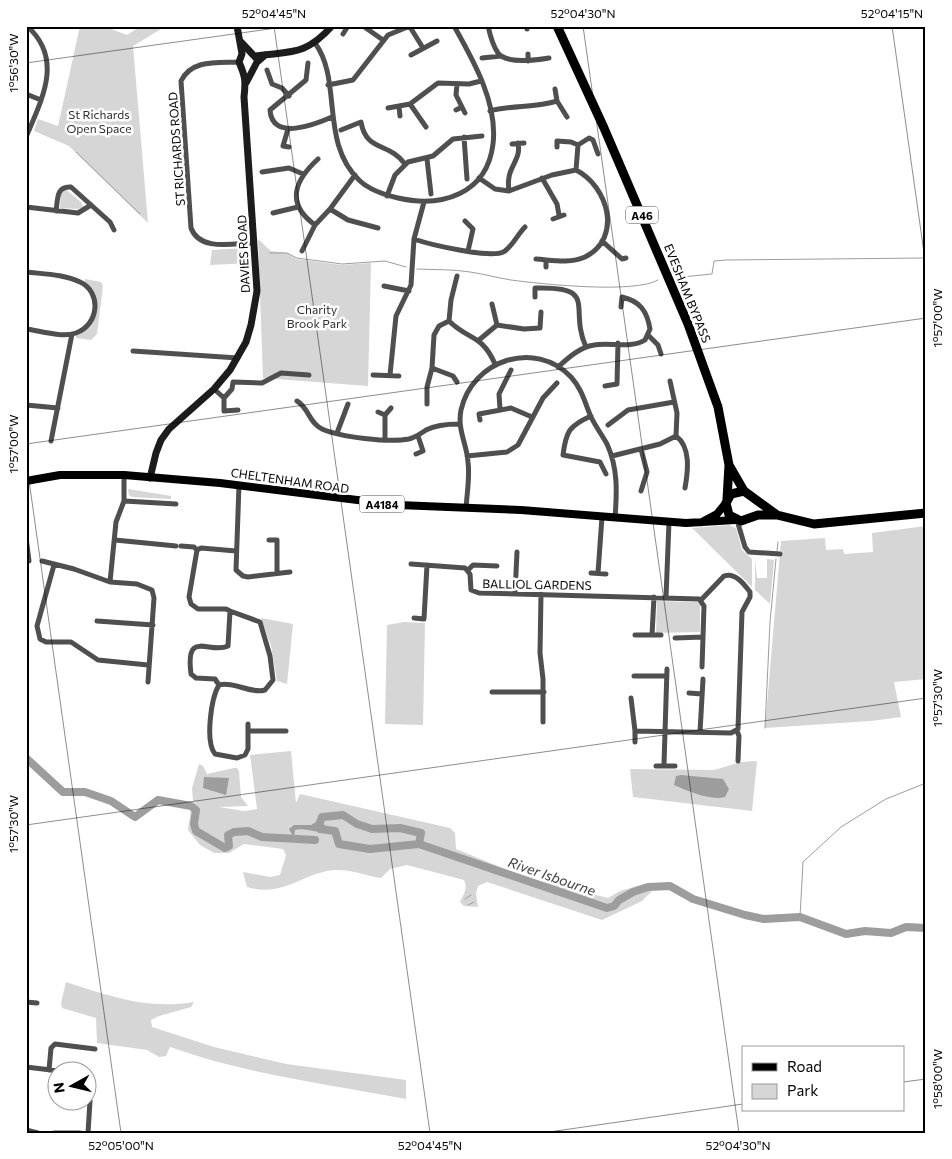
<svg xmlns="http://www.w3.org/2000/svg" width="952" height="1159" font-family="Commissioner,sans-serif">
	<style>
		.green { fill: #d6d6d6 }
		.water { fill: #9d9d9d }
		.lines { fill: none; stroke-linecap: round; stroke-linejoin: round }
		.stream { stroke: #9d9d9d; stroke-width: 1 }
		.river { stroke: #9d9d9d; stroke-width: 8 }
		.street { stroke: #4f4f4f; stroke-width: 5 }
		.secondary { stroke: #1c1c1c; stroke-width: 7 }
		.primary { stroke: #000; stroke-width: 8 }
		.highway { stroke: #000; stroke-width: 9 }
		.ticks { fill: none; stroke: #000; stroke-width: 1; stroke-opacity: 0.45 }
		.labels { text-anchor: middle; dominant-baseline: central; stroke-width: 5; stroke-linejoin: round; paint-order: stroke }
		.shield { fill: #fff; stroke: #4c4c4c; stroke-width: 1 }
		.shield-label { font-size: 11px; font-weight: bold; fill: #000 }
		.park-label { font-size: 12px; fill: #2d2d2d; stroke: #fff }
		.street-label { font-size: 12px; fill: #000; stroke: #fff }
		.water-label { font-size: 14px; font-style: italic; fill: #3e3e3e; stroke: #fff }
		.neatline { fill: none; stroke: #000; stroke-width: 2 }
		.ticks-label { font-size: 12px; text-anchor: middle; fill: #000 }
	</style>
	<rect width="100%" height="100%" fill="#fff"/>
	<path class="green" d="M80,26H103L127,35L141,26H166L133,46L148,223L69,146L34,131L38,119L58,126Z
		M65,189L81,202L83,207L78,209L60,208L61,192Z
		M258,239L271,251L287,253L297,259L341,265L371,263L368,386L263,378Z
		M247,248L250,255L251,263L210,265L212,250Z
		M85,279L101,282L103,286L97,334L91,340L76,338V335C100,326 103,298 85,282Z
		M128,489L171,496V499L132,497L129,495Z
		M729,525L736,528L742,550L752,559V587L692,528Z
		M926,526V679L894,682L901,717L871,721L765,728L781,541L825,538L826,550L843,549L844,554L873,552L872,533Z
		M755,559L757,578H767V559L774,560L770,604L755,590Z
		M657,601L697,602L700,605V632L656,633Z
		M261,618L293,624L287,684L277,681L271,646Z
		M404,622L425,623L423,725L385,724L387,625Z
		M291,751L296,803L300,794L450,828L455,833L456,849L525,877L608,898L620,891L644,884L648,883L652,891L642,901L602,920L487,882L478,886L476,893L478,907L464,906L460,902C464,894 468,888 464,880L407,865L390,869L381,878C367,876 350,869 336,870C302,872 285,898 247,887L243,872L270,877L280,875L286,855L283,849L244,844L229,853H214L200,845L188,830L192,802L197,803L193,801L192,788L199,764L203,766L207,774L234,768H237L239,771L241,797L248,806L219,807L244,811L257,809L250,755Z
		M757,761L752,811L633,797L630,769L714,770L741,762Z
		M66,982C110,996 147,1010 194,1002L191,1007L159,1016L151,1020L152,1027L214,1047L286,1064L406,1080V1099C327,1084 245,1074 170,1047L166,1056L159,1057L147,1050L97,1043L96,1018L62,1008L61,1003Z"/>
	<path class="water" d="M681,775L723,779L729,789L725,797C710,801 688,791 674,785L676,776Z
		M204,777L229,778L226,795L203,788Z
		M319,820L329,829L328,832C316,833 304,827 295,830L294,838L289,829L294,825H314Z"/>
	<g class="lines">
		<path class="stream" d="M76,152L140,214
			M270,253H287L297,258L342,264L385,261L406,267
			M417,269C435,270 452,269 470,272C484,274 498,278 511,280C541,284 635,294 658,280
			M682,277L712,274L714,261L726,260L926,258
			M777,551L778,542
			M765,728L770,622L776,559
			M465,899L471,895
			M468,905L474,902
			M800,917L803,862L841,827L886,799L926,783"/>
		<path class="river" d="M26,758L63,792H85L111,801L135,817L158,800L191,806L196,810L194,824L196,831L225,848L229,846L228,835L234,832L248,831L262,837L315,840
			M315,827L319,825L322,817L343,815L357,824L372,829L400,828L421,833L419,844
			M320,829L335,831L339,844L370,849L419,844L607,908L614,906L619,900L633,892L648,887L670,886L693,899L745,915L764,919L800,917L846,934L865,931L891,933L906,927L926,928"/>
		<path class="street" d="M363,26L383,40
			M488,26C490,35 493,46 498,53C506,64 537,60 549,58
			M410,27L423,48
			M527,29V26
			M343,34L348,26
			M315,43C343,81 319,143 360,181C371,191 385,195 398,198C442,208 487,194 493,144C498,103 473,60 454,26
			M528,54V61
			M411,55L437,41
			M482,58L501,56
			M239,62C217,63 192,59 181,81L191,228C200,252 234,243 254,243
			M308,63L306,80L270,110C272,142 316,124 332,117
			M267,70L272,84L282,88L289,96
			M457,84L456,95L462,107
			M328,85L353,80L388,35L410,26
			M555,89L557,101L567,117
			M26,94L41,100
			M410,104L426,127
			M399,107L400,116
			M388,108L410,104L438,83L469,84L481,81
			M456,110L462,107L465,113
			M490,111C512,105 535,108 557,101
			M288,129L283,146L289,147
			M341,130L361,122C366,152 389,142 405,164
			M26,137C42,99 64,59 27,26
			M464,137L467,179
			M512,144L524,143
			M557,147V141L571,142L578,145L589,138L593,140L598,154
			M427,159L431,194
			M576,170L578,145
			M262,172L289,168L303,174
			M479,178L495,189L509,191L552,175L576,170C608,186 623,238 585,257C569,264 552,260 536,259
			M542,178L557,204L559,215
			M509,191C505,166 522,162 518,143
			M387,196L395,175L408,162L433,156L453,139L482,136
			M26,207L78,213L91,205
			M330,209L348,220L378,228
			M56,211C58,199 56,186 71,187L110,222L114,230
			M273,213L298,207
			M553,219L564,215
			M465,221L473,229L468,251
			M315,225C285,203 295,180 318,159
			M414,239C428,244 494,260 505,251C513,245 518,234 525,227
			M602,241L622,259L626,258
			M302,251L315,225L330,209L355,175
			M546,267V260
			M26,272C43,274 64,274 80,282C102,292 99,325 76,333C62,338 41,331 26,329
			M457,276L451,300L449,321C468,340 482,334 495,364
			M384,286L409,291
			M535,297V288C600,286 568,308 586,347
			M492,304L497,325
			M649,336L658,345L661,354
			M479,340L497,325L524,329L540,328L541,312
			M133,351L238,358
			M558,367C568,358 580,347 594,345C610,342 631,349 645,340L650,329C647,311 640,301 622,297L621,307
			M432,368L453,376L457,382
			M373,375L399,376
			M390,375L396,316L411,285L414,239L424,202
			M605,386L617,384L618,343
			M214,389L224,398V411L238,410
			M224,398L232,389L233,382L262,383L281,373L309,375
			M297,401C309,408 309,423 322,429C340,437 389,443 409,439C416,437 420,434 426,430C436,425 448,424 459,424
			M427,404V387L432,368L434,335L439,326L449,321
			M26,405L58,408
			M500,409L499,394L511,370
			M378,412L385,415V440
			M385,415L391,408
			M591,416C569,426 566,431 563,455L600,462L606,474
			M480,420L479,414L511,408L532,417
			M608,425L628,410L674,402
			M337,433L348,404
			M676,436C691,447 688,471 685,488
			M51,441L72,334
			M641,449L647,472L641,491
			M416,454L423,451L418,436
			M467,456L507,452L518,445L543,398L557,383
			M612,456L660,444L676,436L677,413L670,381
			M239,485L236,570L243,576L248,577L290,572
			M124,501L176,504
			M466,508C467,493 470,477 468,462C467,444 457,430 461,410C472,360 535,339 571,377C582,389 585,403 591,417C596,427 602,435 607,444C618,468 617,492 615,518
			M737,520L745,547L749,552L780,554
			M26,537L29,561
			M115,540L176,546
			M269,540H277V572
			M181,546L194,547L197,550
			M42,561L74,569L110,582L137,584L152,590L154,598L148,682
			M411,564L465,568L470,574L471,590L479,593L699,599L704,606L703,637
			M54,565L37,626L40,639L46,642H71L98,660L148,665
			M468,570L473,565L497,566
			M591,573L606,574
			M598,573L602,517
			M110,582L116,522L124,501V475
			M515,594L517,552
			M541,594L540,653L543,679V722
			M654,597L652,635H661
			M666,597L669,522
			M230,611L228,646C210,655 185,628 191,674L196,678L215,679L219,685C234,681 250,694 265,690L273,680L270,656L260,622L230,611L226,609H198L191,604L189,597L197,550L201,548L236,551
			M414,618L424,619L427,565
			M97,621L153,625
			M635,635H652
			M675,638L703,637L702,667
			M634,676H666
			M219,685C211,698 205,742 215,754L237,758L245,755L248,749V724
			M492,692H544
			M689,693L702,694
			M631,698L635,731L731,733L738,729L742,612L750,597V592C744,584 735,572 724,576L701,600
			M248,731H286
			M737,731L739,736L738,761
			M700,732L703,679
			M635,742V731
			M664,764L667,669
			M656,766H675
			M26,1002L37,1003
			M26,1067L68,1072
			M49,1070L51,1048L55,1044L95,1049
			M26,1130L38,1133
			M54,1133H80
			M88,1133L90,1101"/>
		<path class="secondary" d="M240,41L257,59
			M256,56C291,51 305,56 332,26
			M246,83L257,62L265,55
			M150,478L156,453L161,440L169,429L214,389L230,370L246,342L251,325L257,291L244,97C246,80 245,76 239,62L242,54L237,26"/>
		<path class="primary" d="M26,481L60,475H124L220,483L398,505L521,510L686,523L735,520
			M702,522L717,514L726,503"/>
		<path class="highway" d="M557,26L604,128L688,324L718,407L729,465L744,491
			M727,499L729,465
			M777,515L744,491L731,494L726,503L729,515L741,521L758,515H777L814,524L926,513"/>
	</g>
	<path class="ticks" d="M274,26L430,1133M583,26L739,1133M892,26L926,267M26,63L291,26M26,444L926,318M26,459L121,1133M26,825L926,698M903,1082L926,1079M542,1133L743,1104"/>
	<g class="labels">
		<g class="shield">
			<rect x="626" y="206.5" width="32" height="17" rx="4"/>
			<rect x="359.5" y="495.5" width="45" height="17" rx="4"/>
		</g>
		<g class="shield-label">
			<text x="642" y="215">A46</text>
			<text x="382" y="504">A4184</text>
		</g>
		<g class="park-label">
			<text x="99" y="114">St Richards<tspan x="99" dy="14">Open Space</tspan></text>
			<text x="317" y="309">Charity<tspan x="317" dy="14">Brook Park</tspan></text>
		</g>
		<g class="street-label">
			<text transform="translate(176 149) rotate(-94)">ST RICHARDS ROAD</text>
			<text transform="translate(243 254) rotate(-93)">DAVIES ROAD</text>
			<text transform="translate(688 293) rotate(68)">EVESHAM BYPASS</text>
			<text transform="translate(290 480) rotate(8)">CHELTENHAM ROAD</text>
			<text transform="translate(537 584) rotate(1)">BALLIOL GARDENS</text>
		</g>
		<g class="water-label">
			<text transform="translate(552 876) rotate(19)">River Isbourne</text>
		</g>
	</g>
	<rect width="952" height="1159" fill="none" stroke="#ffffff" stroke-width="55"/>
	<rect x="742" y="1046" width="162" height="65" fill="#ffffff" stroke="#999999"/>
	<rect x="752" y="1063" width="25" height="8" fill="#000000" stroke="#999999"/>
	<text x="787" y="1072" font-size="15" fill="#000000">Road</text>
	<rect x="752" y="1084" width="25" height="15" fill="#d6d6d6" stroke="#999999"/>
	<text x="787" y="1096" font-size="15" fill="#000000">Park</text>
	<g transform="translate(72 1086) rotate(262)"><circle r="24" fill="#ffffff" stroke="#999999"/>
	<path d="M0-4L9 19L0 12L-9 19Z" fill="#000000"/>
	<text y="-8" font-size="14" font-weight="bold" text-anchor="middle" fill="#000000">N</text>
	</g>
	<rect x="28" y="28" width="896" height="1104" class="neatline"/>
	<g class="ticks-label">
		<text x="274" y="18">52°04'45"N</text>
		<text x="583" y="18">52°04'30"N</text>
		<text x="892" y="18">52°04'15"N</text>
		<text transform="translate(14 63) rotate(-90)" y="4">1°56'30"W</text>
		<text transform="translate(938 318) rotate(-90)" y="4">1°57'00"W</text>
		<text transform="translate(14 444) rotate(-90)" y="4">1°57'00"W</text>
		<text transform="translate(938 698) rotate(-90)" y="4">1°57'30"W</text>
		<text transform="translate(14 824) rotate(-90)" y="4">1°57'30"W</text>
		<text transform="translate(938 1079) rotate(-90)" y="4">1°58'00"W</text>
		<text x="121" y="1150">52°05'00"N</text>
		<text x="430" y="1150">52°04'45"N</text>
		<text x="738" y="1150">52°04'30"N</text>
	</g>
</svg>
